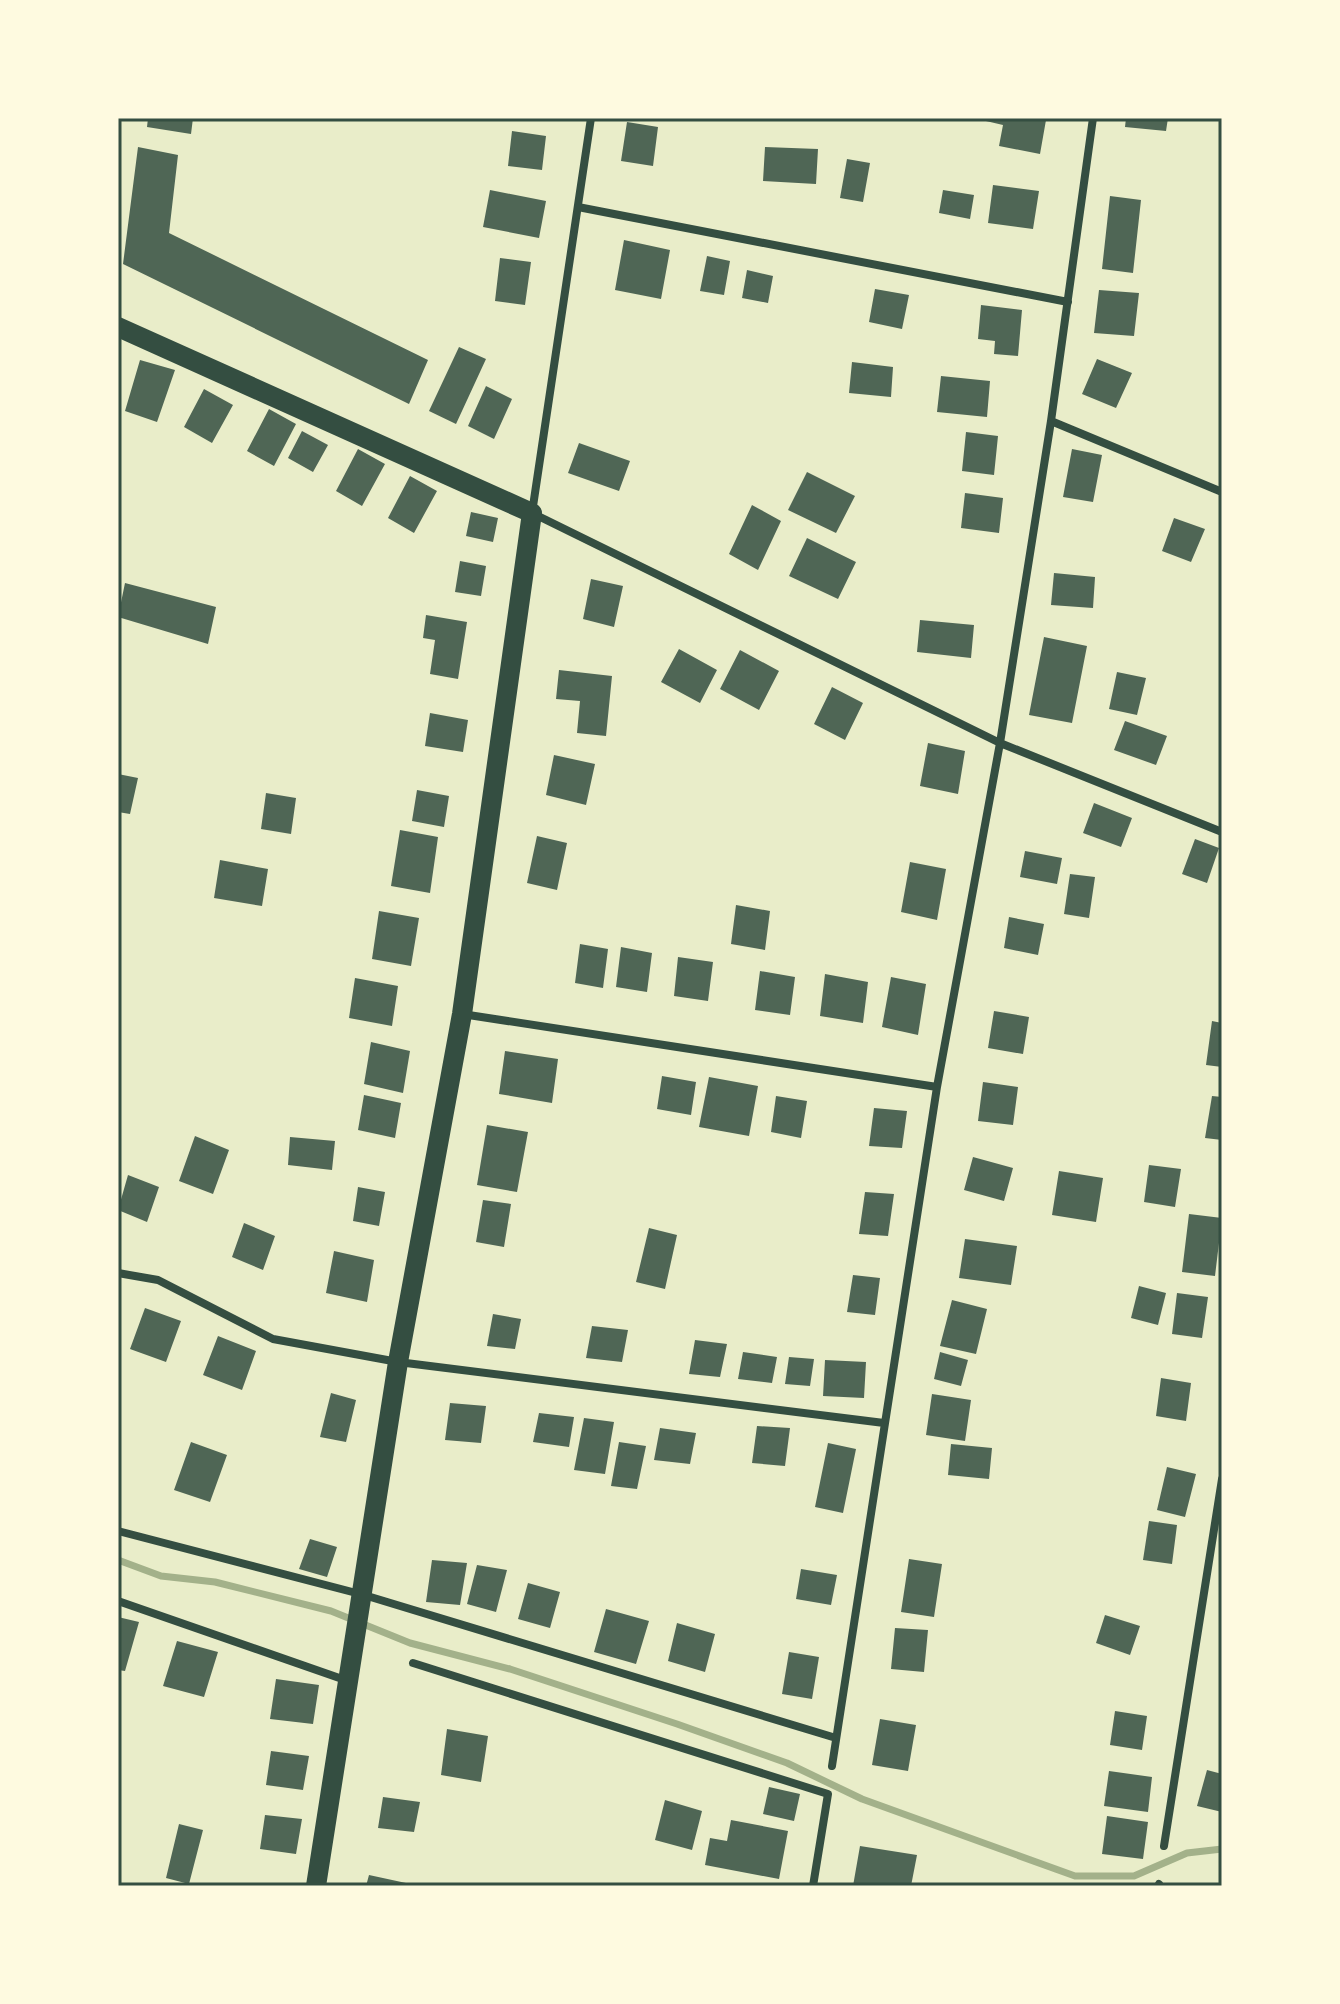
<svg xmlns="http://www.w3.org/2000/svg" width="1340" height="2004" font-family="Overpass,sans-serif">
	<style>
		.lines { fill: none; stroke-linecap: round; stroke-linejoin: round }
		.stream { stroke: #a3b18a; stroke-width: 7 }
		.building { fill: #4f6655 }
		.minor { stroke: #344e41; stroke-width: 8 }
		.primary { stroke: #344e41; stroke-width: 20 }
		.neatline { fill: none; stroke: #344e41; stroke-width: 3 }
	</style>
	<rect width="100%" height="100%" fill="#e9edc9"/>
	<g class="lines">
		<path class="stream" d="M118,1560L161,1576L215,1582L331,1611L410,1643L510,1669L677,1724L787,1763L862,1799L1075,1876H1134L1187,1853L1222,1849"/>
	</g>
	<path class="building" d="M148,118H193L191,134L147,127Z
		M973,118L1046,120L1040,154L999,146L1003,125Z
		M1126,118H1168L1166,131L1125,127Z
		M627,122L658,127L653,166L621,161Z
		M512,131L546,136L542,170L508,166Z
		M138,147L178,155L169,233L428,360L409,404L123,264Z
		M765,147L818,149L816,184L763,181Z
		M847,159L870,163L863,202L840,198Z
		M993,185L1039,191L1033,229L988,223Z
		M490,190L546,201L539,238L483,227Z
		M943,190L974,195L970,219L939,213Z
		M1110,196L1141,200L1133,273L1102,269Z
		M624,240L670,250L661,299L615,290Z
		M707,256L730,261L724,295L700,291Z
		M500,258L531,262L525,305L495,301Z
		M747,270L773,276L768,303L742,298Z
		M875,289L909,295L902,329L869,322Z
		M1099,290L1139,293L1134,336L1094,333Z
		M981,305L1022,310L1018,356L994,354L995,341L978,339Z
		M459,347L486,359L456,424L429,411Z
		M1097,359L1132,373L1116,408L1082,394Z
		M140,360L175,370L157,422L125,411Z
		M852,362L893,367L891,397L849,393Z
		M941,376L990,381L987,417L937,412Z
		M486,386L512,399L494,439L468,426Z
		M204,389L233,405L212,443L184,427Z
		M269,409L296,424L274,466L247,451Z
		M302,431L328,445L313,472L288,458Z
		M966,432L998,436L994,475L962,471Z
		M579,443L630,461L619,491L568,473Z
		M358,449L385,464L362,506L336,491Z
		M1072,449L1102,455L1093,502L1063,497Z
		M807,472L855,496L836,533L788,510Z
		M410,476L437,491L414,533L388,518Z
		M965,493L1003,498L999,533L961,528Z
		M752,505L781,521L758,570L729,554Z
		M471,512L498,518L493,542L466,536Z
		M1174,518L1205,529L1191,562L1162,551Z
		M807,538L856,562L838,599L789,576Z
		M460,561L486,566L481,596L455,592Z
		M1054,573L1095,577L1093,608L1051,605Z
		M591,579L623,586L614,627L583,619Z
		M125,583L216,607L208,644L118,617Z
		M426,615L467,622L458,679L430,674L435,640L423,638Z
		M920,620L974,625L971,658L917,652Z
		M1044,637L1087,646L1072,723L1029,715Z
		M679,649L717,670L700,703L661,682Z
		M740,650L779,671L759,710L720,689Z
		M559,670L612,676L606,736L577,733L580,701L556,699Z
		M1117,672L1146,678L1137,715L1109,709Z
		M832,687L863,703L845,740L814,724Z
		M430,713L468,720L463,752L425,746Z
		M1125,721L1167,736L1156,765L1114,750Z
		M928,743L965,751L958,794L920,786Z
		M554,755L595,764L586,805L546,795Z
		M118,774L138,778L130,814L118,812Z
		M417,790L449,796L444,827L412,821Z
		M266,793L296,798L291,834L261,829Z
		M1094,803L1132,818L1121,847L1083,833Z
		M400,830L438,837L430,893L391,886Z
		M537,836L567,843L557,890L527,883Z
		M1195,839L1219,848L1207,883L1182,874Z
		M1025,851L1062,858L1057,884L1020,877Z
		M220,860L268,869L262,906L214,898Z
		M910,862L946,869L937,920L901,912Z
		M1070,874L1095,877L1089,918L1064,914Z
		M736,905L770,911L765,950L731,944Z
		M379,911L419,918L411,966L372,959Z
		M1009,917L1044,924L1038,955L1004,948Z
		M580,944L608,949L603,988L575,983Z
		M621,947L652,953L647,992L616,987Z
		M678,957L713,962L708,1001L674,996Z
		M760,971L795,977L790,1015L755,1010Z
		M825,974L868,982L863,1023L820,1016Z
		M891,977L926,984L918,1035L882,1027Z
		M355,978L398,986L392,1026L349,1018Z
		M994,1011L1029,1017L1023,1054L988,1048Z
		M1212,1021L1222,1023V1067L1206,1065Z
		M371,1042L410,1051L403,1093L364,1084Z
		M505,1051L558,1059L552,1103L499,1094Z
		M662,1076L696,1082L691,1115L657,1109Z
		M709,1077L758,1086L749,1136L699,1127Z
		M983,1082L1018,1087L1013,1125L978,1121Z
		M364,1095L401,1103L395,1138L358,1130Z
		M776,1096L807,1101L801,1138L771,1132Z
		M1212,1096L1222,1097V1140L1205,1138Z
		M874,1108L907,1111L902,1148L869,1146Z
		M487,1125L528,1132L517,1192L477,1185Z
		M195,1136L229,1150L213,1194L179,1181Z
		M290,1137L335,1141L332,1170L288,1165Z
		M973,1157L1013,1168L1004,1201L964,1190Z
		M1149,1165L1181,1169L1175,1207L1144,1202Z
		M1059,1171L1103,1178L1096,1222L1052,1215Z
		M128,1175L159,1187L147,1222L118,1210Z
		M358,1187L385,1192L379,1226L353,1221Z
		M865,1192L894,1194L888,1236L859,1234Z
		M483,1200L511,1204L504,1247L476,1242Z
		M1189,1214L1222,1218L1215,1276L1182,1272Z
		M244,1223L275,1236L263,1270L232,1257Z
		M649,1228L677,1235L665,1289L636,1282Z
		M965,1239L1017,1246L1011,1285L959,1278Z
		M334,1251L374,1260L367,1302L326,1293Z
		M853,1275L880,1278L875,1315L847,1312Z
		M1139,1286L1166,1293L1158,1325L1131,1318Z
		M1177,1293L1208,1297L1202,1338L1172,1334Z
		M952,1300L987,1309L976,1354L940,1346Z
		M145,1308L181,1321L166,1362L130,1349Z
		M493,1314L521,1319L515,1349L487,1346Z
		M592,1326L628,1330L622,1362L586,1358Z
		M218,1336L256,1351L242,1390L203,1375Z
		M695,1340L727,1344L720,1377L689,1374Z
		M743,1352L777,1357L772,1383L738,1379Z
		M940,1352L968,1360L961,1386L934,1379Z
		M789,1357L814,1359L810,1386L785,1384Z
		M825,1360L866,1362L864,1398L823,1396Z
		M1161,1378L1191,1383L1186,1421L1156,1416Z
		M331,1393L356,1400L346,1442L320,1437Z
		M932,1394L971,1400L965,1441L926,1435Z
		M450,1403L486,1406L481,1443L445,1440Z
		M539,1413L574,1417L569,1447L533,1442Z
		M584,1418L614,1422L605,1474L574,1470Z
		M757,1426L790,1428L785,1466L752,1463Z
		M660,1428L696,1433L690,1464L654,1460Z
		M191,1442L227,1455L210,1502L174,1490Z
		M619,1442L646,1446L637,1489L611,1486Z
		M828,1443L856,1449L843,1513L815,1507Z
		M951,1444L992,1448L989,1479L948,1475Z
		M1167,1467L1196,1474L1185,1517L1157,1510Z
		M1149,1521L1177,1525L1172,1564L1143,1560Z
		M310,1539L337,1547L327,1577L299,1569Z
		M909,1559L942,1564L934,1617L901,1612Z
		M432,1560L467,1563L460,1605L426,1602Z
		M477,1565L507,1570L496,1612L467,1604Z
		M801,1569L837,1575L831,1605L796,1599Z
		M528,1583L560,1592L550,1628L518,1619Z
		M606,1609L649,1621L636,1664L594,1652Z
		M1105,1615L1140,1626L1130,1655L1096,1643Z
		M118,1617L139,1622L125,1671L118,1670Z
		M677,1623L715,1634L705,1672L668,1661Z
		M895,1628L928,1630L924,1672L891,1669Z
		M177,1641L218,1652L204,1697L163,1686Z
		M789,1652L819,1657L812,1699L782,1694Z
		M276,1679L319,1685L313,1724L270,1719Z
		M1115,1711L1147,1716L1142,1750L1110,1745Z
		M880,1719L916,1725L908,1771L872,1765Z
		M447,1729L488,1736L481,1782L441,1775Z
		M271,1751L309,1756L303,1790L266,1785Z
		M1207,1770L1222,1774V1812L1197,1806Z
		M1109,1771L1152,1777L1148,1812L1104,1806Z
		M769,1787L800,1794L794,1821L763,1814Z
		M383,1797L420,1802L414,1832L378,1828Z
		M665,1800L702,1811L692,1850L655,1840Z
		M265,1815L302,1819L296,1854L260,1849Z
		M1107,1816L1148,1822L1143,1859L1102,1854Z
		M731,1820L788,1831L779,1879L705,1865L710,1838L727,1841Z
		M179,1824L203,1830L189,1884L166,1878Z
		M860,1846L917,1855L911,1886H853Z
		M369,1875L406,1883V1886H366Z"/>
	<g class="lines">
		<path class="minor" d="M591,118L532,513L1000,743L1222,832
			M578,207L1068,302
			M1051,421L1222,492
			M462,1014L937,1087
			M118,1273L158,1280L273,1339L398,1362L884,1423
			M118,1531L364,1595L836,1738
			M118,1601L348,1681
			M413,1663L828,1794L813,1886
			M832,1766L937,1087L1000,743L1051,421L1093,118
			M1164,1846L1222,1479
			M1158,1886L1159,1884"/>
		<path class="primary" d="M118,327L532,513L462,1014L398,1362L316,1886"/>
	</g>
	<rect width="1340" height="2004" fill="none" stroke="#fefae0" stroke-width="240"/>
	<rect x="120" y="120" width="1100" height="1764" class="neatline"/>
</svg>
